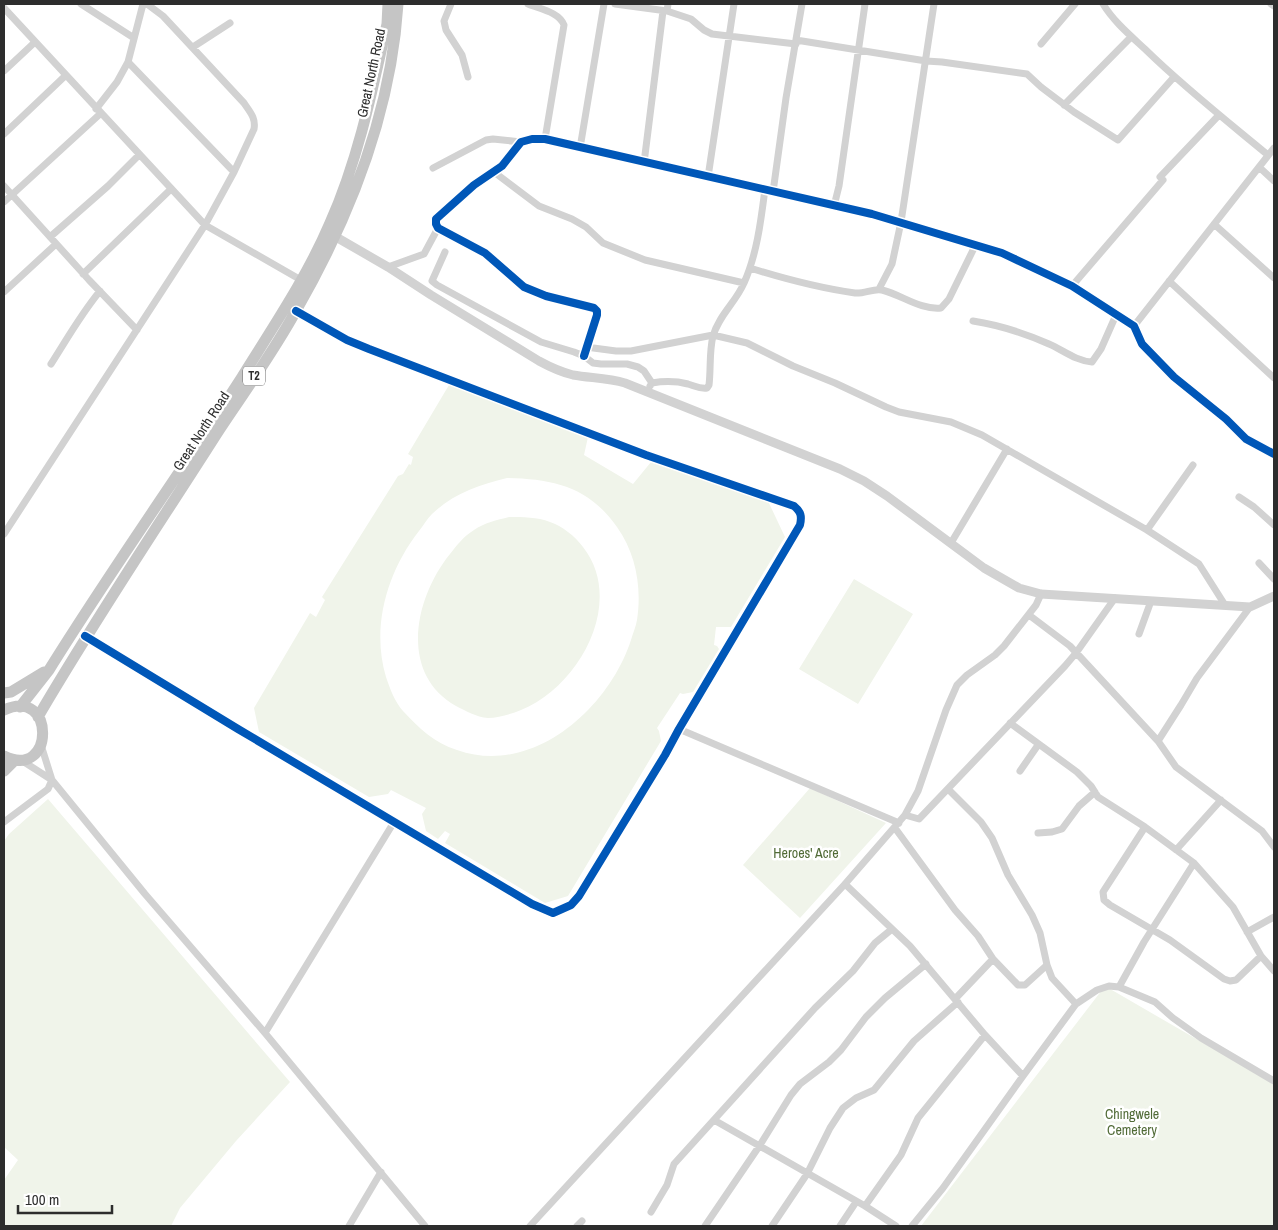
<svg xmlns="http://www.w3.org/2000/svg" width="1278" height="1230" font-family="'Archivo Narrow',sans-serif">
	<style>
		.green { fill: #f0f4ea; fill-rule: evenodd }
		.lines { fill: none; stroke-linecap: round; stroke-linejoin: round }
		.minor { stroke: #d2d2d2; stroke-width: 7 }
		.tertiary { stroke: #d2d2d2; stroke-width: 9 }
		.primary { stroke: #c5c5c5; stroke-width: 11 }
		.cycleway-casing { stroke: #fff; stroke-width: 11 }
		.cycleway { stroke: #0057b8; stroke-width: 8 }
		.labels { text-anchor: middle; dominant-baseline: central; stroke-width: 5; stroke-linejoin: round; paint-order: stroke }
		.shield { fill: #fff; stroke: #6c6c6c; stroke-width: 1 }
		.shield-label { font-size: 12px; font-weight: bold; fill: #2d2d2d }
		.street-label { font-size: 14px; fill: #2d2d2d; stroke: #fff }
		.park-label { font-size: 14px; fill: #516b37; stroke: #fff }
	</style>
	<rect width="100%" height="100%" fill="#fff"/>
	<path class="green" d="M449,385L588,437L584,455L633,484L651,462L768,501L785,537L731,627H716L714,645L717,646L719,649L693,692L683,694L680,693L657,728L659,731L661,741L568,896L545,903L445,843L450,834L445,831L438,839L426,831L422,814L426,808L391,790L388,794L369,797L259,732L254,708L310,613L316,617L325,600L322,597L398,476L403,474L409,464L411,465L413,457L408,454ZM507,478C554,479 589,487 617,527C636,554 642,587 637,620C636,626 633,633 631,640C609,708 533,777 457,750C434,743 419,728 403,711C395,702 390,689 386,677C371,627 387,572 419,531C423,526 427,519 432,514C454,493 479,485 507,478Z
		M509,517C523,517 537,517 550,522C562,526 575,536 583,547C626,602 579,687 521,710C511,714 499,718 488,718C476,717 466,711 456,706C398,673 415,597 450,554C457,545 464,536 474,530C484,523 497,520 509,517Z
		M854,579L913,614L858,704L799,669Z
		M810,788L886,823L800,918L743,865Z
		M48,799L290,1082L236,1141L180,1208L171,1226H4V1180L18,1160L4,1147V841L9,834Z
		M1105,986L1274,1084V1226H921Z"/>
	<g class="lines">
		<path class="minor" d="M81,4L134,38
			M451,4L444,21L446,30L462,55L468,77
			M528,4C540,9 559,12 564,25L545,139
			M615,4L667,11L691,19L704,30L712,34L796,44
			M1103,4C1114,22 1131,36 1147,51C1185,88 1227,121 1268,155
			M1271,4L1274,6
			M4,8L205,225L301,280
			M667,11L668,4
			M796,40L926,61L942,62L1027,74L1041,87L1074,112L1118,140L1174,77
			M1041,44L1075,4
			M193,47L230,23
			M128,62L234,172
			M4,71L35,42
			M1064,105L1131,37
			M96,109L117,82L128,62L143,4
			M4,134L65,76
			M580,148L604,4
			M644,163L663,11
			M1259,167L1274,181
			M433,168L486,140L493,139L521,142
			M494,172L539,206L572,219L586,227L603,243L645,260L744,283
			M708,177L734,4
			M1160,177L1219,115
			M4,186L89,280L137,330
			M773,192L786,98L802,4
			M4,202L100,114
			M834,206L839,186L865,4
			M1214,224L1274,278
			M50,237L108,186L139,155
			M445,252L432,281L437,285L541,342L574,352L584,356L593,363L601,364H627L638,367L644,371L652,383
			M388,267L424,254L438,228
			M750,268C785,279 819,288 855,293C864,294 874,288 882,290C902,295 920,310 941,308L949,299L976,244
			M83,274L171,189
			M1169,281L1274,378
			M1072,286L1163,180
			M879,289L892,264L901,222L934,4
			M4,292L56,244
			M973,321C999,325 1024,333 1049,344C1063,350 1076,361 1092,362L1101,349L1116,315
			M1134,326L1274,148
			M586,347L616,351H631L713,335L747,343L793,366L835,383L886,407L899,412L951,422L982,435L1147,530L1199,564L1225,605
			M584,356L597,315V311L594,308L546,296L524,287L485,253L438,228L436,224V219L474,185L502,166L521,142L532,139H545L872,214L1002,253L1072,286L1134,326L1142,344L1174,377L1226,419L1246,439L1274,454
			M51,364C67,339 81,314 100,291
			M650,386L652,383C664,381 676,381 688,384C695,386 700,389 707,388L709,385C711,369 709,352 713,336C719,315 736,302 744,283C757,254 761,220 765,189
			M1239,497L1254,507L1274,525
			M1147,530L1193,465
			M4,534L205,225L234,172L254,129C256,118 250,112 244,103L163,16L147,4
			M951,543L1007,449
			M1259,563L1274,579
			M1029,615L1070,646L1158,741L1176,767L1262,831L1274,847
			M1139,634L1151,601
			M85,636L238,729L532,904L553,913L571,905L579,896L665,755L679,729L800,525C802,516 801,512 794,506L646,455L369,349L347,340L296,311
			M1010,723L1077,772L1091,786L1098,797L1145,827L1194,863L1233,907L1261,956L1274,971
			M679,729L899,823
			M1158,741L1181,705L1197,678L1250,607
			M21,760L52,780L145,894L265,1033L425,1226
			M1020,771L1038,745
			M948,789L981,822L992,838L1008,875L1032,915L1040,933L1047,965L1052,978L1076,1004
			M905,815L919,819L1065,666L1076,653L1115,598
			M4,822L48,789L52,780L41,745
			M1145,827L1103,892L1104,900L1110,905L1170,940L1224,979L1230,981L1236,980L1261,956
			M895,828L955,910L978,936L993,959L1018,985H1025L1047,965
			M1038,833L1052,832L1062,829L1079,806L1095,792
			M1176,850L1221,800
			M845,884L910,946L985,1035L1023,1076
			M1247,932L1274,917
			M1119,987L1144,942L1194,863
			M955,999L993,959
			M265,1033L394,822
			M714,1120L865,1206L896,1226
			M865,1206L901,1155L918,1118L985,1035
			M651,1212L667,1185L674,1164L815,1008L853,971L875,943L892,929
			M349,1226L381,1172
			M530,1226L845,884L905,815L918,791L946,710L957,685L967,675L995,655L1004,646L1036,605L1041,594
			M577,1226L582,1221
			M705,1226L760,1145L791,1095L800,1084L829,1062L841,1050L866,1017L885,998L926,964
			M772,1226L807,1174L830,1128L843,1108L856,1098L874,1090L914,1041L958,1002
			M840,1226L856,1202
			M912,1226L943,1188L1023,1076L1076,1004L1097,990L1109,986L1119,987L1155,1002L1173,1018L1201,1038L1274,1081"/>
		<path class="tertiary" d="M336,237L388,267L431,295L539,361C550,367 561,372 573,375C590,378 608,378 625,383L840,469L864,481L887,496L984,568L1019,588L1041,594L1250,607L1274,596"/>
		<path class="primary" d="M4,693L11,692L44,672
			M20,707L49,670C111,570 179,475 242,377C273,327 307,277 330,223C358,160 372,92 387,24L388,4
			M4,710C56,686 55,781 4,756
			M38,717C94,621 156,529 216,435C243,394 273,353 297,309C351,215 391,113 398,4
			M4,771L15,760"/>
		<defs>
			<path id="cycleway" d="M584,356L597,315V311L594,308L546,296L524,287L485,253L438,228L436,224V219L474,185L502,166L521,142L532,139H545L872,214L1002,253L1072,286L1134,326L1142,344L1174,377L1226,419L1246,439L1274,454
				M85,636L238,729L532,904L553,913L571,905L579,896L665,755L679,729L800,525C802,516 801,512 794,506L646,455L369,349L347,340L296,311"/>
		</defs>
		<use href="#cycleway" class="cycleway-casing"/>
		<use href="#cycleway" class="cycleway"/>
	</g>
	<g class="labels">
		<rect class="shield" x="243" y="366.5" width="22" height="19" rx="4"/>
		<g class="shield-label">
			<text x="254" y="376">T2</text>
		</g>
		<g class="street-label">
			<text transform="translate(371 73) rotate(-78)">Great North Road</text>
			<text transform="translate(201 431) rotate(-57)">Great North Road</text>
		</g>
		<g class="park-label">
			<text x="806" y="853">Heroes' Acre</text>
			<text x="1132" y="1114">Chingwele<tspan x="1132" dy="16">Cemetery</tspan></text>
		</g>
	</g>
	<rect width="1278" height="1230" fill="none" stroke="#2d2d2d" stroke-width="10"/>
	<path d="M18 1205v8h94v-8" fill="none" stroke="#2d2d2d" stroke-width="2.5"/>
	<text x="25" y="1205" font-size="15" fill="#2d2d2d" stroke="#ffffff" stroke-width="4" paint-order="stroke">100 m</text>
</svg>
